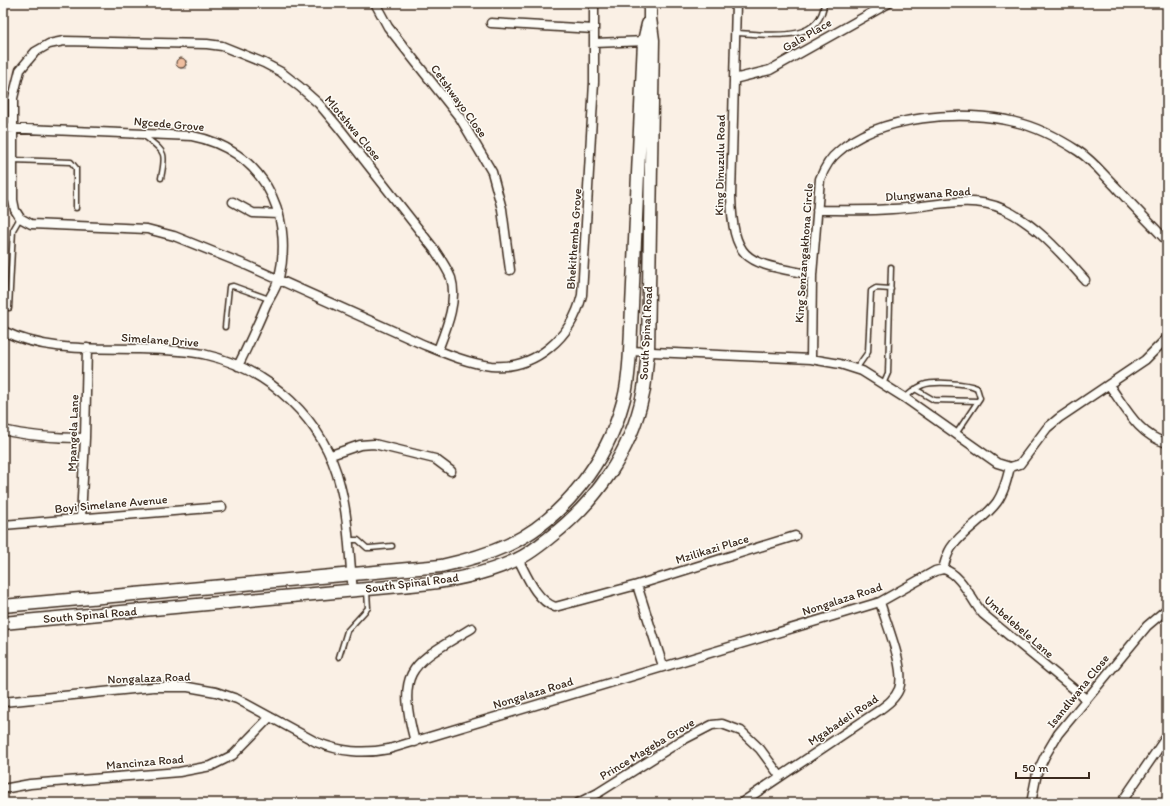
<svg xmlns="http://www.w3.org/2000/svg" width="1170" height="806" font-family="Itim,sans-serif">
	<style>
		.building { fill: #efbe9f; stroke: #3b2a1e; filter: url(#shadow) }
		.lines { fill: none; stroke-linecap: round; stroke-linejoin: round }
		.lane-casing { stroke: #3b2a1e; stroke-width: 7 }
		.street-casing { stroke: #3b2a1e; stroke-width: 11 }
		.secondary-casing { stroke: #3b2a1e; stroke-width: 15 }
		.lane { stroke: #fdfcf7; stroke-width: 4 }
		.street { stroke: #fdfcf7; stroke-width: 8 }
		.secondary { stroke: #fdfcf7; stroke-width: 12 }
		.labels { text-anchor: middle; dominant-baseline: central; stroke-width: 3; stroke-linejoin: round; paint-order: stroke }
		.street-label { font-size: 12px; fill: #3b2a1e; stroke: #fdfcf7 }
	</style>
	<defs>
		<filter id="shadow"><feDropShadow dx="3" dy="2" stdDeviation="0" flood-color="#0004"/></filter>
	</defs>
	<rect width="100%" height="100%" fill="#faf0e5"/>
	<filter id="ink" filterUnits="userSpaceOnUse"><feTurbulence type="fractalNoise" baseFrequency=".025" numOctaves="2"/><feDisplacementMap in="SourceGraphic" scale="8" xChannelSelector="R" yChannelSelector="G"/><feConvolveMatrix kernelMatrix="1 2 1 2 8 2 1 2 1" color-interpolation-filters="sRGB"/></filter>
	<g filter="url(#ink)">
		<path class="building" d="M176 63a5 5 0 1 1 10 0a5 5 0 1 1-10 0Z"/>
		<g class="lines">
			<defs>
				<path id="lane" d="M736,33C765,34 821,45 824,3
					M143,135C164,152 167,150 161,178
					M12,160L71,162L76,168V208
					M9,308L13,230L20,218
					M225,327L229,287L233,286L269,299
					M856,369L868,352L871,291L876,288L891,289
					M883,384L888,373L891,267
					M915,389L934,400L978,401
					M905,398C910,393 916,388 923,385C934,381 967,383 977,388L980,398L956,434
					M348,540H358L367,548H370L392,546
					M339,657L347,631L368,608L367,591"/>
				<path id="street" d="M375,3L388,27L460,118L492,172L502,209L510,270
					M736,3L731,196C733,266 750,262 812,275
					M491,23L594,29
					M594,43L647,41
					M734,79L770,70L889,3
					M3,128L192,136C260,149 295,211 279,278C277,287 270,297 266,305C257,326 248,346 238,366
					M233,202L253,213L279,214
					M817,210C842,210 867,211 892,209C928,208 970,193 1003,209C1035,223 1062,254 1085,280
					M1167,241C1150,223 1132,205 1115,186C1103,174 1092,160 1078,151C1058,138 1037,127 1015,122C964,109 878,115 838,152C829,159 824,169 820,179L812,275L811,359L840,364L862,371L905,398L997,463L1010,467L1020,464L1047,428L1059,418L1145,360L1167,338
					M3,331C45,352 95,348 140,349C161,350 182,350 203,354C270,369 324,420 340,485C349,519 349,556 353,591
					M438,350C446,329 458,301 451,278C447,268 440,258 434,249L340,129L319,104L300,87L281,72L264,63L222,46L207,44L64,41L49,44L35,52L20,70L13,98V200L15,210L20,218L31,224L147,229L174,236L246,265L420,343C442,352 466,363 491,366C535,370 572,337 582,295L594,82V3
					M630,351L811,359
					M1109,385C1125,407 1139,436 1167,443
					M3,430C31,437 57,438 85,438
					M331,455L360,445L374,444L435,459L451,471
					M81,518L85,438L87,348
					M3,525L222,507
					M518,559C527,576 536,600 555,607L637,585L795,536
					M943,569C962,574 971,600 983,614L1086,699
					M637,585L663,666
					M3,702L153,687H188L216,692L237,699L316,742C341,752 363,754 389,749L880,602L935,571L943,569C945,562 947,554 951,548C963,530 984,520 997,502C1004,492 1007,479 1010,467
					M415,742C395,667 413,664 472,628
					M3,789L30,784L179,772L211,766L233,755L270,717
					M578,803L598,793L679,742L712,725L722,724L741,731L760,749L780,776
					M741,803L878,711C886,705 895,699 899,689C906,669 886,623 880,602
					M1031,803L1037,773L1045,756L1058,734L1147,626L1167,609
					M1121,803L1167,736"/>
				<path id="secondary" d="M3,606L441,566C464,561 486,555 508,545C563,519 607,461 623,402C628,386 629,368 630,351L644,41L648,24
					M3,623L411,585C447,582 483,575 516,560C528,555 539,546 549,538C596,502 631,452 643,394C646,380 646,365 648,352L653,40L650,18V3"/>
			</defs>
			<use href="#lane" class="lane-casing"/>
			<use href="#street" class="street-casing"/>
			<use href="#secondary" class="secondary-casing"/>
			<use href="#lane" class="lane"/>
			<use href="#street" class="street"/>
			<use href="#secondary" class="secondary"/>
		</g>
	</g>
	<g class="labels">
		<g class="street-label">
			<text transform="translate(807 35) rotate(-30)">Gala Place</text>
			<text transform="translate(459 101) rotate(54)">Cetshwayo Close</text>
			<text transform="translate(169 124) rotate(5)">Ngcede Grove</text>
			<text transform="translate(353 128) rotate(50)">Mlotshwa Close</text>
			<text transform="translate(720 165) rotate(-89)">King Dinuzulu Road</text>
			<text transform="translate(928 194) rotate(-4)">Dlungwana Road</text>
			<text transform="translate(574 239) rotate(-86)">Bhekithemba Grove</text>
			<text transform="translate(804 253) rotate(-86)">King Senzangakhona Circle</text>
			<text transform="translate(646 333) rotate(-87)">South Spinal Road</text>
			<text transform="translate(160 340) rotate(4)">Simelane Drive</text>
			<text transform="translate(73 433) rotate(-88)">Mpangela Lane</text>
			<text transform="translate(111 504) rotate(-5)">Boyi Simelane Avenue</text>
			<text transform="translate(712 549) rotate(-17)">Mzilikazi Place</text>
			<text transform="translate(412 583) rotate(-7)">South Spinal Road</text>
			<text transform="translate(842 599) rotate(-18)">Nongalaza Road</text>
			<text transform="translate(90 615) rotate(-5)">South Spinal Road</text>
			<text transform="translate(1019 627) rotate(41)">Umbelebele Lane</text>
			<text transform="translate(149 678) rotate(-2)">Nongalaza Road</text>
			<text transform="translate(1078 691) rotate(-51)">Isandlwana Close</text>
			<text transform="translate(533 693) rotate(-17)">Nongalaza Road</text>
			<text transform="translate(843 720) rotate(-34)">Mgabadeli Road</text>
			<text transform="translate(647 749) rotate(-31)">Prince Mageba Grove</text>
			<text transform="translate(145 762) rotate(-5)">Mancinza Road</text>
		</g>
	</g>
	<rect width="1170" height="806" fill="none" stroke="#fdfcf7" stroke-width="16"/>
	<rect x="8" y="8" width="1154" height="790" fill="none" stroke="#3b2a1e" stroke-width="1.5" filter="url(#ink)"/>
	<path d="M1016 772v6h73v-6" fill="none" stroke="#3b2a1e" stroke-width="2"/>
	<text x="1022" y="772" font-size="12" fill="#3b2a1e" stroke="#fdfcf7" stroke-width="3" paint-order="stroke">50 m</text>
</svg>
